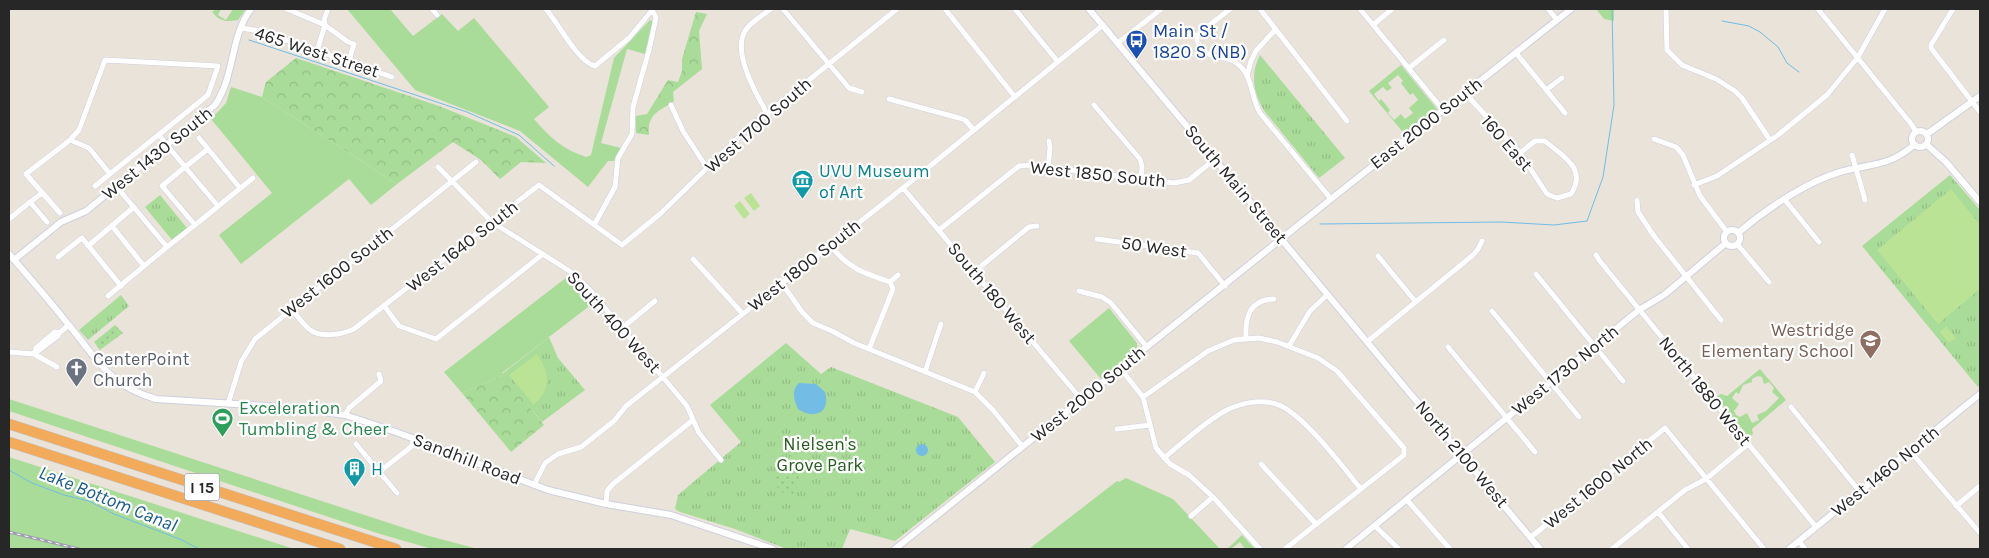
<svg xmlns="http://www.w3.org/2000/svg" width="1989" height="558" font-family="Karla,sans-serif">
	<style>
		.grass { fill: #aadc99; fill-rule: evenodd }
		.forest { fill: url(#forest-crowns) }
		.park { fill: url(#park-tufts) }
		.garden { fill: url(#garden-dots) }
		.pitch { fill: #bbe395 }
		.water { fill: #72bce5 }
		.lines { fill: none; stroke-linecap: round; stroke-linejoin: round }
		.stream { stroke: #72bce5; stroke-width: 1 }
		.minor-casing { stroke: #cfd0df; stroke-width: 6 }
		.tertiary-casing { stroke: #cfd0df; stroke-width: 8 }
		.motorway-casing { stroke: #c3c3c3; stroke-width: 11 }
		.minor { stroke: #fff; stroke-width: 5 }
		.tertiary { stroke: #fff; stroke-width: 6 }
		.motorway { stroke: #f2aa5b; stroke-width: 10 }
		.rail-casing { stroke: #9d9eb0; stroke-width: 3 }
		.rail { stroke: #fff; stroke-width: 1; stroke-dasharray: 4; stroke-linecap: butt }
		.labels { text-anchor: middle; dominant-baseline: central; stroke-width: 4.5; stroke-linejoin: round; paint-order: stroke }
		.shield { fill: #fff; stroke: #686868; stroke-width: 1 }
		.shield-label { font-size: 16px; font-weight: bold; fill: #272727 }
		.transit-label { font-size: 18px; fill: #164399; stroke: #fff; text-anchor: start }
		.street-label { font-size: 18px; fill: #272727; stroke: #fff }
		.culture-label { font-size: 18px; fill: #0d838f; stroke: #fff; text-anchor: start }
		.education-label { font-size: 18px; fill: #785e54; stroke: #fff; text-anchor: end }
		.worship-label { font-size: 18px; fill: #5b616d; stroke: #fff; text-anchor: start }
		.leisure-label { font-size: 18px; fill: #27864d; stroke: #fff; text-anchor: start }
		.park-label { font-size: 18px; fill: #255d1e; stroke: #fff }
		.water-label { font-size: 19px; font-style: italic; fill: #16598c; stroke: #fff }
	</style>
	<defs>
		<pattern id="forest-crowns" width="20" height="18" patternUnits="userSpaceOnUse" patternTransform="scale(1.25)"><rect width="20" height="18" fill="#aadc99"/><path d="M2 6a3 3 0 1 1 6 0M12 15a3 3 0 1 1 6 0" fill="none" stroke="#92bd84"/></pattern>
		<pattern id="park-tufts" width="24" height="20" patternUnits="userSpaceOnUse" patternTransform="scale(1.25)"><rect width="24" height="20" fill="#aadc99"/><path d="M3 7l-1-3M5 7V3M7 7l1-3M15 17l-1-3M17 17v-4M19 17l1-3" fill="none" stroke="#92bd84"/></pattern>
		<pattern id="garden-dots" width="8" height="8" patternUnits="userSpaceOnUse" patternTransform="scale(1.25)"><rect width="8" height="8" fill="#aadc99"/><path d="M2 2h.1M6 6h.1" fill="none" stroke="#92bd84" stroke-width="1.8" stroke-linecap="round"/></pattern>
	</defs>
	<rect width="100%" height="100%" fill="#e9e3d9"/>
	<path class="grass" d="M216,9H221L218,15L226,20L233,9H246L238,20C227,22 220,22 212,12Z
		M347,9H390L413,36L442,14L458,31L474,18L549,107L534,119C549,137 564,150 586,157L591,155L614,58L650,20L653,22L645,54L627,49L601,143L621,148L614,161H608L588,187L520,131L415,90Z
		M1596,9H1614V21L1604,19Z
		M1401,65L1437,109L1406,136L1369,91ZM1398,75L1403,81L1401,83L1410,95L1413,93L1418,100L1409,108L1413,113L1405,119L1401,114L1394,120L1388,113L1390,110L1381,99L1379,101L1374,94L1383,87L1387,91L1392,88L1388,83Z
		M231,87L262,97L397,184L371,205L349,179L241,264L219,235L272,193L211,119L226,103Z
		M567,277L592,304L502,373L504,375L462,393L444,372Z
		M1109,308L1137,343V349L1101,379L1069,341Z
		M1760,369L1786,400L1752,429L1753,434L1749,437L1716,397L1721,394L1727,396ZM1758,376L1762,377L1764,384L1769,382L1774,388L1772,392L1779,398L1766,411L1757,415L1759,420L1752,423L1747,413L1740,417L1736,415L1734,411L1739,404L1732,398L1736,392L1739,394L1743,385L1752,382V379Z
		M9,399L429,536L478,549H432L377,533L9,411Z
		M9,457L294,549H9Z
		M1126,478L1173,499L1220,549H1029L1117,481L1119,482Z
		M1242,535L1255,549H1245L1240,542L1231,549H1227Z"/>
	<path class="forest" d="M696,12L707,14L699,31L702,69L673,92L674,101C658,112 647,114 649,135L636,133V116L647,114L668,80L678,82L682,71V59Z
		M296,58L439,106L516,137L546,163L521,162L500,179L481,160L453,142L397,184L262,97L266,82Z
		M504,375L544,425L511,452L462,393Z"/>
	<path class="park" d="M1260,55L1345,158L1319,178L1265,112C1253,93 1250,75 1260,55Z
		M1950,175L1980,210V385L1978,387L1862,246Z
		M160,195L187,228L172,240L145,207Z
		M121,295L129,306L88,340L79,330Z
		M549,337L558,358L585,390L542,422L502,374Z
		M786,343L821,374L831,367L958,417L995,462L895,541L850,529L842,549H787L735,529L680,512L675,509L678,495L741,442L710,405Z"/>
	<path class="garden" d="M115,325L123,333L100,350L94,342Z
		M794,456L799,476L795,497C768,494 767,461 794,456Z"/>
	<path class="pitch" d="M1951,189L1980,225V289L1938,324L1877,250Z
		M751,193L760,206L754,211L744,198Z
		M740,201L750,214L744,219L734,206Z
		M1946,326L1956,338L1949,343L1940,332Z
		M537,354C550,375 552,386 534,405L509,375Z"/>
	<path class="water" d="M799,383L816,384L825,392C831,413 814,420 798,409C794,400 791,390 799,383Z
		M916 450a6 6 0 1 1 12 0a6 6 0 1 1-12 0Z"/>
	<g class="lines">
		<path class="stream" d="M1722,21L1749,26L1760,32L1778,47L1787,63L1799,72
			M249,40L467,112L519,135L554,166
			M1320,224L1501,222L1554,225L1587,221L1603,177L1614,105L1612,9
			M9,470L32,483L64,495L89,501L114,514L182,540L199,549"/>
		<defs>
			<path id="minor" d="M287,9L325,25L317,51
				M328,9L324,20L325,25L348,42L354,44L349,61
				M432,9L437,15
				M546,9C558,23 578,62 595,66L629,38L653,9
				M783,9L849,88L862,92
				M945,9L1015,97
				M1015,9L1058,62
				M1230,9L1197,35V41C1200,45 1203,50 1207,53C1217,60 1229,55 1240,66C1253,78 1251,98 1260,113L1331,199
				M1260,9L1347,121
				M1360,9L1443,110
				M1548,9L1557,20
				M1666,9L1667,50L1682,65L1716,79L1735,91L1742,98L1770,140
				M1818,9L1912,125L1916,132
				M1953,9L1931,45V48L1980,112
				M1373,25L1392,9
				M241,28L260,31L392,77
				M1118,43L1161,9
				M1516,53L1565,113
				M1409,68L1444,40
				M1247,76L1251,61L1256,51L1275,30
				M1546,90L1562,78
				M1465,93L1520,153L1547,194L1557,198L1571,194C1588,168 1562,156 1545,141H1535L1520,153
				M889,99L959,118L965,120L974,130
				M671,105L683,131L707,168
				M1094,105L1140,159L1142,167L1141,179
				M768,115C757,96 732,53 745,31C750,22 763,15 771,9
				M159,135L185,167L162,186L195,225L253,178
				M199,138L240,188
				M1654,139L1676,147L1683,155L1700,196L1727,232
				M70,140L89,148L110,174
				M208,149L185,167L218,206
				M1852,155L1865,200
				M438,167L492,222L571,272L589,289L687,406L699,433L721,460
				M1048,168L1050,148L1049,141
				M1694,185L1717,176L1778,135L1827,95L1858,57L1885,9
				M903,188L1081,399
				M42,193L30,202L47,222
				M1637,200L1638,212L1654,236L1721,320
				M1785,200L1819,242
				M60,213L26,174L70,140L79,130L105,60L218,66L208,95L95,186
				M9,219L30,202
				M594,225L615,187L618,158L632,134L633,107L649,50L656,18L652,9
				M112,226L144,266
				M939,230L1019,166L1029,165L1174,183L1189,180L1215,159
				M1097,239L1198,253L1225,286
				M1737,244L1769,282
				M830,245C848,268 863,273 890,282
				M88,246L134,207
				M167,247L195,225
				M1596,255L1599,260L1816,527
				M1378,256L1415,301
				M58,257L82,238L121,286
				M693,259L743,314
				M974,272L1029,227L1037,226
				M1536,274L1623,381
				M781,282L802,312L813,323L832,331L854,343L975,392L993,410L1022,446
				M1079,291L1102,297L1111,303L1147,347
				M108,296L167,247L116,186
				M385,307L399,326L436,339L543,254
				M291,309C297,315 302,323 309,329C320,339 343,334 354,329L539,185L622,245L660,214L743,133L897,9
				M1492,311L1579,417
				M622,328L655,301
				M1246,338C1245,317 1249,300 1274,299
				M1368,341L1473,255L1478,249L1482,241
				M1289,346L1310,311L1327,295
				M1448,347L1535,452
				M869,349L893,289L890,282L898,275
				M9,352L34,354L57,367
				M34,354L58,336L59,333L69,325
				M34,354L36,348L55,332L59,333
				M1120,368L1143,397L1156,448L1170,464L1189,475L1213,497L1260,549
				M925,372L941,324
				M975,392L984,373
				M1143,397L1208,351L1234,340L1259,338L1277,342L1318,358L1337,371L1404,448V455L1285,549
				M228,404L241,362L255,339L476,162
				M1791,407L1860,492
				M345,415L349,408L381,381L379,374
				M1117,429L1150,425
				M356,444L397,493
				M1910,451L1980,533
				M1164,458C1184,442 1203,423 1225,411C1242,402 1264,398 1281,406C1305,417 1343,467 1361,489
				M1261,464L1316,524
				M379,472L411,447L414,439
				M534,485L545,463L558,454L581,447L614,421L626,406L903,188L1103,25
				M1407,500L1450,549
				M606,504L607,491L613,484L693,420
				M1956,506L1980,486
				M1658,512L1688,549
				M1191,516L1213,497
				M1375,526L1399,549
				M1531,537L1665,428L1764,549
				M1799,541L1805,549
				M1612,549L1685,490L1706,479L1748,444"/>
			<path id="tertiary" d="M1089,9L1540,549
				M1912 139a8 8 0 1 1 16 0a8 8 0 1 1-16 0Z
				M1927,134L1980,96
				M1927,145L1946,162L1980,202
				M1724 238a8 8 0 1 1 16 0a8 8 0 1 1-16 0Z
				M1738,233C1765,210 1806,182 1840,172C1870,163 1887,168 1914,145
				M9,254C29,277 49,300 68,324C98,360 108,385 156,399L298,408L345,415L396,432L548,490L606,504L671,515L773,549
				M14,260L61,222L86,211L215,105C235,76 230,36 251,9
				M895,549L1331,199L1571,9
				M1346,549L1639,310L1664,295L1726,243
				M1789,549L1980,394"/>
			<path id="motorway" d="M9,424L396,549
				M9,442L340,549"/>
		</defs>
		<use href="#minor" class="minor-casing"/>
		<use href="#tertiary" class="tertiary-casing"/>
		<use href="#motorway" class="motorway-casing"/>
		<use href="#minor" class="minor"/>
		<use href="#tertiary" class="tertiary"/>
		<use href="#motorway" class="motorway"/>
		<defs>
			<path id="rail" d="M9,532L79,549"/>
		</defs>
		<use href="#rail" class="rail-casing"/>
		<use href="#rail" class="rail"/>
	</g>
	<defs>
		<symbol id="bus-pin" viewBox="-11 -11 22 30"><path d="M0 17L-7.5 6A9.5 9.5 0 1 1 7.5 6Z" fill="#1a4fb4" stroke="#fff"/><path d="M-5-6H5V4H4V6H2V4H-2V6H-4V4H-5ZM-3.5-4V0h7V-4ZM-3.5 1.2v1.5H-2V1.2ZM2 1.2v1.5H3.5V1.2Z" fill="#fff"/></symbol>
		<symbol id="museum-pin" viewBox="-11 -11 22 30"><path d="M0 17L-7.5 6A9.5 9.5 0 1 1 7.5 6Z" fill="#0f9aa8" stroke="#fff"/><path d="M0-6L6-3V-2H-6V-3ZM-5-1h2V3h-2ZM-1-1h2V3h-2ZM3-1h2V3H3ZM-6 4H6V6H-6Z" fill="#fff"/></symbol>
		<symbol id="school-pin" viewBox="-11 -11 22 30"><path d="M0 17L-7.5 6A9.5 9.5 0 1 1 7.5 6Z" fill="#8d6e63" stroke="#fff"/><path d="M0-5L7-2L0 1L-7-2ZM-4 1L0 2.5L4 1V4Q0 6-4 4Z" fill="#fff"/></symbol>
		<symbol id="church-pin" viewBox="-11 -11 22 30"><path d="M0 17L-7.5 6A9.5 9.5 0 1 1 7.5 6Z" fill="#6b7280" stroke="#fff"/><path d="M-1.2-6h2.4v3.5h3.3v2.4h-3.3V6h-2.4V-.1h-3.3v-2.4h3.3Z" fill="#fff"/></symbol>
		<symbol id="stadium-pin" viewBox="-11 -11 22 30"><path d="M0 17L-7.5 6A9.5 9.5 0 1 1 7.5 6Z" fill="#2e9e5b" stroke="#fff"/><path d="M0-5a6.5 5 0 1 0 0 10a6.5 5 0 1 0 0-10ZM-3.5-1.8h7v3.6h-7Z" fill="#fff"/></symbol>
		<symbol id="building-pin" viewBox="-11 -11 22 30"><path d="M0 17L-7.5 6A9.5 9.5 0 1 1 7.5 6Z" fill="#0f9aa8" stroke="#fff"/><path d="M-4-6H4V6H1V3H-1V6H-4ZM-2.5-4.3h1.7v1.8h-1.7ZM.8-4.3h1.7v1.8H.8ZM-2.5-1h1.7V.8h-1.7ZM.8-1h1.7V.8H.8Z" fill="#fff"/></symbol>
	</defs>
	<g fill-rule="evenodd">
		<use href="#bus-pin" x="1124" y="28" width="25" height="34"/>
		<use href="#museum-pin" x="790" y="168" width="25" height="34"/>
		<use href="#school-pin" x="1858" y="328" width="25" height="34"/>
		<use href="#church-pin" x="64" y="356" width="25" height="34"/>
		<use href="#stadium-pin" x="210" y="406" width="25" height="34"/>
		<use href="#building-pin" x="342" y="456" width="25" height="34"/>
	</g>
	<g class="labels">
		<rect class="shield" x="184.5" y="473.5" width="35" height="27" rx="4"/>
		<g class="shield-label">
			<text x="202" y="487">I 15</text>
		</g>
		<g class="transit-label">
			<text x="1153" y="31">Main St /<tspan x="1153" dy="21">1820 S (NB)</tspan></text>
		</g>
		<g class="street-label">
			<text transform="translate(317 52) rotate(18)">465 West Street</text>
			<text transform="translate(1426 123) rotate(-38)">East 2000 South</text>
			<text transform="translate(758 125) rotate(-41)">West 1700 South</text>
			<text transform="translate(1507 143) rotate(49)">160 East</text>
			<text transform="translate(157 153) rotate(-39)">West 1430 South</text>
			<text transform="translate(1098 174) rotate(6)">West 1850 South</text>
			<text transform="translate(1236 184) rotate(50)">South Main Street</text>
			<text transform="translate(462 246) rotate(-38)">West 1640 South</text>
			<text transform="translate(1154 247) rotate(8)">50 West</text>
			<text transform="translate(804 265) rotate(-38)">West 1800 South</text>
			<text transform="translate(337 272) rotate(-38)">West 1600 South</text>
			<text transform="translate(992 293) rotate(50)">South 180 West</text>
			<text transform="translate(614 322) rotate(48)">South 400 West</text>
			<text transform="translate(1565 370) rotate(-39)">West 1730 North</text>
			<text transform="translate(1705 391) rotate(51)">North 1880 West</text>
			<text transform="translate(1088 394) rotate(-39)">West 2000 South</text>
			<text transform="translate(1462 454) rotate(50)">North 2100 West</text>
			<text transform="translate(467 459) rotate(21)">Sandhill Road</text>
			<text transform="translate(1885 471) rotate(-39)">West 1460 North</text>
			<text transform="translate(1598 483) rotate(-39)">West 1600 North</text>
		</g>
		<g class="culture-label">
			<text x="819" y="171">UVU Museum<tspan x="819" dy="21">of Art</tspan></text>
			<text x="371" y="469">H</text>
		</g>
		<g class="education-label">
			<text x="1854" y="330">Westridge<tspan x="1854" dy="21">Elementary School</tspan></text>
		</g>
		<g class="worship-label">
			<text x="93" y="359">CenterPoint<tspan x="93" dy="21">Church</tspan></text>
		</g>
		<g class="leisure-label">
			<text x="239" y="408">Exceleration<tspan x="239" dy="21">Tumbling &amp; Cheer</tspan></text>
		</g>
		<g class="park-label">
			<text x="820" y="444">Nielsen's<tspan x="820" dy="21">Grove Park</tspan></text>
		</g>
		<g class="water-label">
			<text transform="translate(108 499) rotate(22)">Lake Bottom Canal</text>
		</g>
	</g>
	<rect width="1989" height="558" fill="none" stroke="#272727" stroke-width="20"/>
</svg>
